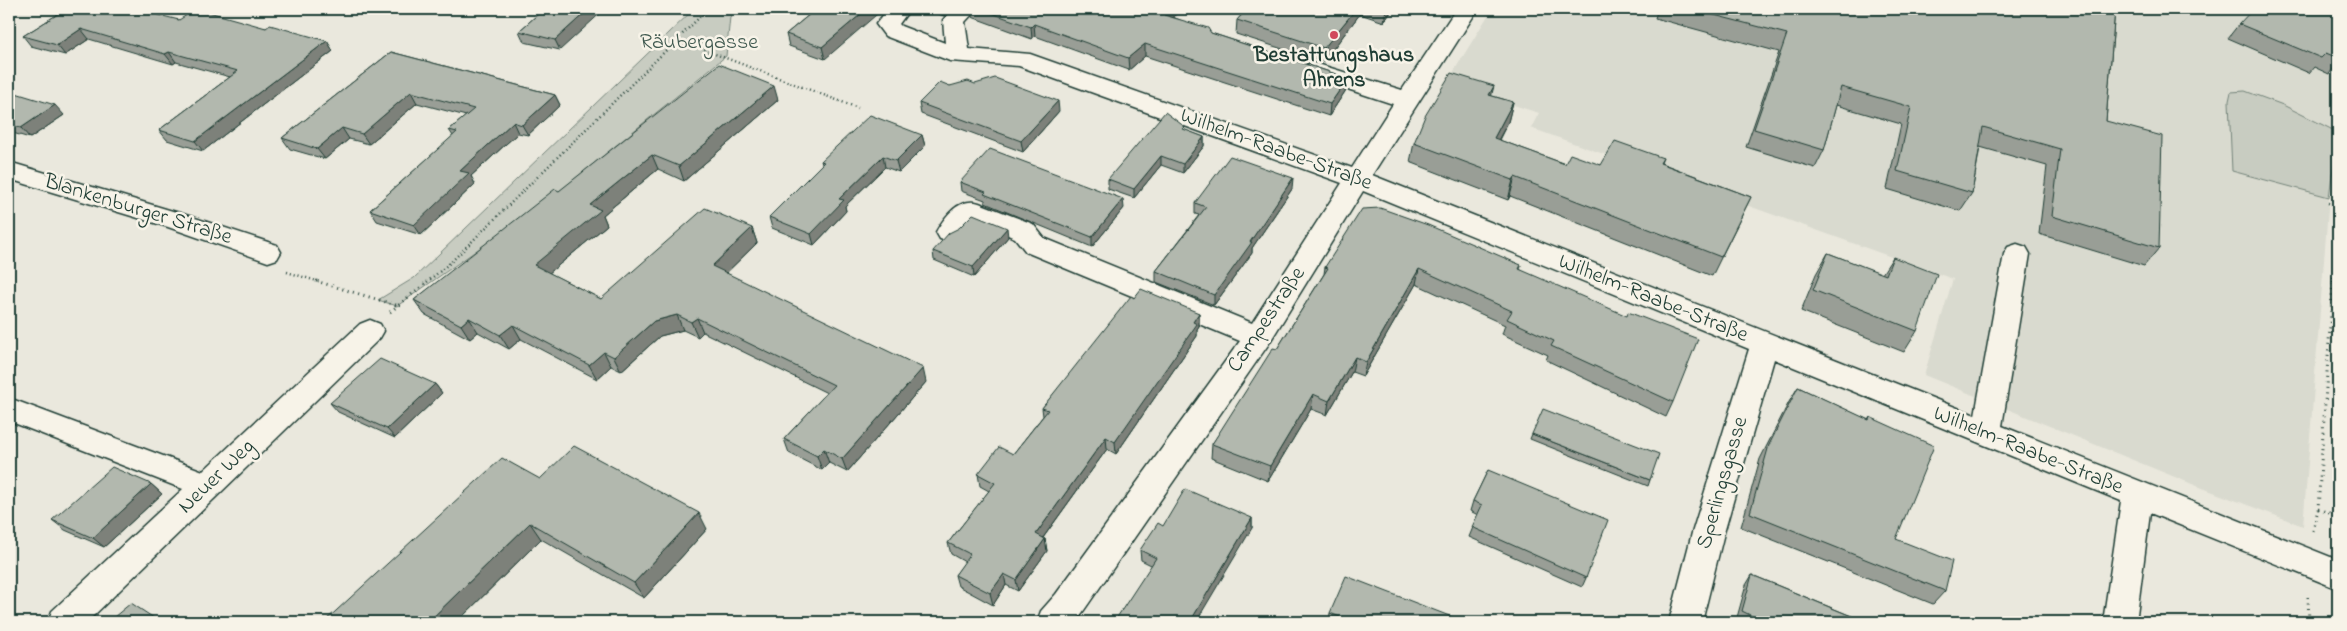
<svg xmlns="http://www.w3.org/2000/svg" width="2347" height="631" font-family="'Indie Flower',sans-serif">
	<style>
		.built { fill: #d9dacf }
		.green { fill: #c8ccc1; stroke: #74847a }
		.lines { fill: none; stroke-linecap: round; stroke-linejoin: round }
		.minor-casing { stroke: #1f3d34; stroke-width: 3 }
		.path-far1 { stroke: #1f3d34; stroke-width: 2.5; stroke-dasharray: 1 3; stroke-linecap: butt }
		.path { stroke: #1f3d34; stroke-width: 3; stroke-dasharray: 1 4.5; stroke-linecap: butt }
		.minor { fill: #f7f3e8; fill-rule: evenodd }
		.wall { fill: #999e96; stroke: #1f3d34 }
		.shaded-wall { fill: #7d817a; stroke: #1f3d34 }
		.building { fill: #b2b8ae; stroke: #1f3d34 }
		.poi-dot { fill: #d1495b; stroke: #f7f3e8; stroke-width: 2 }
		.labels { text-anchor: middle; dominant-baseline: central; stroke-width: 5; stroke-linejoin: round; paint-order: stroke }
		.park-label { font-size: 22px; fill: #415a50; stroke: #f7f3e8 }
		.poi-label { font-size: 22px; font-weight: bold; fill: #1f3d34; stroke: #f7f3e8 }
		.street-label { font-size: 22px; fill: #1f3d34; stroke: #f7f3e8 }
	</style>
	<rect width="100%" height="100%" fill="#eae8dd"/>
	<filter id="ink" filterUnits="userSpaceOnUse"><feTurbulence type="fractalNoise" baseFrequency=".02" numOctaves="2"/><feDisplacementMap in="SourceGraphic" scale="10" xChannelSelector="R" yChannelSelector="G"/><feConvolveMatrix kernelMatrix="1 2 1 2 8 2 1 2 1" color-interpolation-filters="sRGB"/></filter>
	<g filter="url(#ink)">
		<path class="built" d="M1492,9H2338V158L2333,168L2329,197L2303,526L2192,484L1924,375L1953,279L1531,128L1539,113L1446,84Z"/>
		<path class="green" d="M694,9H737L730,17L726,56L550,199L397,306L378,300L414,278Z
			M2245,91L2283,105L2335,131L2338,135V158L2333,168L2329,197L2232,171L2229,101L2231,92Z"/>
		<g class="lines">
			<defs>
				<path id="minor" d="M888,9H910L899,24L901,26L945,43L943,20L953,9H977L965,22L969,49L1030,54L1352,168L1393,104L1305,75L1302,70L1305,65L1313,63L1321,65L1402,90L1456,9H1478L1372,175L1975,415L2004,254L2008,247L2017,244L2026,247L2030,254L2002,426L2338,560V589L2150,513L2136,622H2103L2121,501L1774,359L1724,533L1702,622H1669L1692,533L1749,349L1363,191L1268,345L1080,616L1074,622H1037L1041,611L1056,594L1240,341L1026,252L1015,238L974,221C963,233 957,244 940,239L936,232C945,216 960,197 979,203L1033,224L1044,238L1252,323L1342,183L1019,66L950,61L885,36L876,24Z
					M9,162L186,215L277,245L281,252L277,259L268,262L168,227L9,179Z
					M370,320L380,324L384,331L380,338L87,622H48L52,611L183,489L9,421V398L203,471L360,324Z"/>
			</defs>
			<use href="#minor" class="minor-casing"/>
			<path class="path-far1" d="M678,40L858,108
				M2328,203L2338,206
				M287,272L320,282
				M427,282L451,262L708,9
				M2333,282L2338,198"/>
			<path class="path" d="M316,281L396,305
				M390,312L428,281
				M2318,509L2338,516
				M2313,531L2318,509L2333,281
				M2308,597L2309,622"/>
			<use href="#minor" class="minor"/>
		</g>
		<path class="wall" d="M66,9L179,20L266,28L327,41L333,51L203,151L167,140L159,130L230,77L176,62L173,64L89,39L65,55L31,46L23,36Z
			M544,9L560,50L524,42L519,31Z
			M816,9L825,59L789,46L786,34Z
			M923,9H951L944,16Z
			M971,9H1181L1173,17L1211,33L1348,78L1346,90L1329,116L1145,56L1129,70L1035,36L1032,39L972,17Z
			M1247,9H1393L1384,22L1360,14L1323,62L1236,34L1237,20Z
			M1658,9H2115L2106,121L2159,248L2144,266L2039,234L2047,166L1980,147L1972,193L1960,211L1887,189L1901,124L1836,105L1824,150L1815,168L1746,147L1779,52L1655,18Z
			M2338,11V63L2329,74L2314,67L2309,73L2228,38L2239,24Z
			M391,52L555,95L560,105L528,135L518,133L471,176L475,184L421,235L377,221L370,210L453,136L449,130L466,116L417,103L369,144L349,139L325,159L290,149L282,138Z
			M950,86L1059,111L1023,152L921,114L919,103Z
			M9,91L64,115L30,138L9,132Z
			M1492,96L1513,102L1508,122L1499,140L1565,164L1601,165L1663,158L1661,163L1751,197L1712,276L1510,196L1508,200L1410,162L1414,143Z
			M778,100L684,181L658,169L603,215L607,225L549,273L601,299L752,228L757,243L726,273L926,382L847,472L829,463L822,470L789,453L784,439L827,393L703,332L698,337L683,330L660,336L621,371L611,366L597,379L521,339L509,349L478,332L470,339L424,314L414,300L559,191Z
			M1185,130L1204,137V146L1183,173L1161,165L1134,198L1108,189V179Z
			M922,135L925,146L899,172L885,167L845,206L846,211L814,245L772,228L769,217L822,164L821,161Z
			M960,182L1124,208L1092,247L985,203V200L961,191Z
			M1292,189L1252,248V253L1214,305L1156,282V271L1199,215L1195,214V203Z
			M1008,237L974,277L934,260L933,251Z
			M1828,253L1882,274L1893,257L1917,331L1904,352L1801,311L1816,274Z
			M1521,265L1520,269L1673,402L1666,417L1546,360L1548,355L1502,334L1505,325L1416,284L1363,376L1352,372L1327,415L1311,409L1268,481L1211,458L1212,444L1277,349L1324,274L1325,267Z
			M1134,298L1199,313V326L1197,329V336L1116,454L1107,449L1043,538L1045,539L1047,551L1018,591L1006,585L993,605L958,586L955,575L965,562L951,554L948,543L989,491L980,486L978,474L1013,454L1043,416L1042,408Z
			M435,384L442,393L395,438L338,412L330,403Z
			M1798,387L1868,420L1870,417L1896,539L1945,591L1933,604L1741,527L1760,459L1789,402Z
			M1532,434L1650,480L1648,486L1530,439Z
			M1488,470L1586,578L1582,587L1469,537L1478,515L1470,511L1473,501Z
			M540,479L707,529L644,598L541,539L457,622Z
			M151,484L162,494L104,547L65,530L52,520Z
			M1252,518V528L1151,565L1141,560L1140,550L1163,526Z
			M1752,575L1866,622H1739L1736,621L1746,585Z
			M1330,613L1465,622H1332L1329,621Z"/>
		<path class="shaded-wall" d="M589,9H605L560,50L555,40Z
			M867,9H883L825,59L822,47Z
			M943,9H951L944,16Z
			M1170,9H1181L1164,27V15Z
			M1356,9H1361L1360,14L1323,62L1324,48Z
			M1386,9H1393L1384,22Z
			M1034,24L1035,36L1032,39L1031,27Z
			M81,29L89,39L65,55L57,45Z
			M327,41L333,51L203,151L195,141Z
			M1145,44V56L1129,70L1128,58Z
			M169,52L176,62L173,64L165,54Z
			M1348,78L1346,90L1329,116L1330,104Z
			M774,86L778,100L684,181L679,166Z
			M1494,86L1489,105V95Z
			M411,92L417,103L369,144L362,134Z
			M555,95L560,105L528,135L522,125Z
			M1058,101L1059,111L1023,152L1021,141Z
			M1513,102L1508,122L1489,157L1494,138Z
			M55,105L64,115L30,138L21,128Z
			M513,122L518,133L471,176L475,184L421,235L414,225L460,171Z
			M342,128L349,139L325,159L317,149Z
			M922,135L925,146L899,172L896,161Z
			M1204,137V146L1183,173V164Z
			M652,155L658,169L603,215L607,225L542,279L534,265L590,205Z
			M883,156L885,167L845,206L846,211L814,245L811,234L839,199Z
			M1161,156V165L1134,198V189Z
			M1515,177L1510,196L1508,200L1513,180Z
			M1293,178L1292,189L1252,248V253L1214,305V295Z
			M1123,199L1124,208L1092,247V237Z
			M752,228L757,243L718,281L712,266Z
			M1007,228L1008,237L974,277L973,267Z
			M1419,269L1416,284L1363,376L1366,362Z
			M1199,313V326L1197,329V336L1116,454L1115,442Z
			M677,315L683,330L660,336L621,371L614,357L654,321Z
			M469,318L478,332L470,339L461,325Z
			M697,318L703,332L698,337L691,322Z
			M513,325L521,339L509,349L500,335Z
			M604,352L611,366L597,379L589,365Z
			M1355,357L1352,372L1327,415L1329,401Z
			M923,368L926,382L847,472L842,459Z
			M435,384L442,393L395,438L387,429Z
			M1313,394L1311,409L1268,481L1270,466Z
			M1106,437L1107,449L1037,546L1036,534Z
			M824,449L829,463L822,470L817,456Z
			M151,484L162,494L104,547L93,538Z
			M699,513L707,529L644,598L634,583Z
			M1252,518V528L1196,622H1190Z
			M530,523L541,539L457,622H428Z
			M1045,539L1047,551L1018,591L1016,580Z
			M1004,574L1006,585L993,605L990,593Z"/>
		<path class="building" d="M66,9H135L179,20L196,9H198L266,28L270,25L327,41L195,141L159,130L238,71L169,52L165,54L81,29L57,45L23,36Z
			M544,9H589L555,40L519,31Z
			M816,9H867L822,47L786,34Z
			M980,9H1170L1164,15L1208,28L1211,33L1348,78L1330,104L1145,44L1128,58L1034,24L1031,27Z
			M1247,9H1356L1324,48L1237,20Z
			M1691,9H2115L2106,121L2162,136L2159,248L2052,216L2060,149L1983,127L1972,193L1897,171L1911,107L1841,87L1824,150L1754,129L1787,34Z
			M2253,9H2334L2338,11V58L2326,53L2321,58L2239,24Z
			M391,52L555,95L522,125L513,122L460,171L469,173L414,225L370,210L457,132L449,130L474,109L411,92L362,134L342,128L317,149L282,138Z
			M719,64L774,86L679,166L652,155L590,205L601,210L534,265L601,299L705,208L752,228L712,266L923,368L842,459L824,449L817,456L784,439L834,385L697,318L691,322L677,315L654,321L614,357L604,352L589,365L513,325L500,335L469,318L461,325L414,300L555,189L559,191Z
			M1451,73L1494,86L1489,95L1513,102L1494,138L1565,164L1570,154L1601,165L1615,141L1663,158L1660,163L1751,197L1721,257L1515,177L1513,180L1414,143L1425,116Z
			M995,78L1058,101L1021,141L919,103L940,82L950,86L968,81L975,84Z
			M9,91L55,105L21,128L9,125Z
			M1165,112L1185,127L1183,129L1204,137L1183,164L1161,156L1134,189L1108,179Z
			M870,115L922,135L896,161L883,156L839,199L844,200L811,234L769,217L824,162L821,161Z
			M990,149L1123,199L1092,237L984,194L986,192L960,182Z
			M1230,156L1293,178L1250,242H1252L1214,295L1156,271L1206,207L1195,203Z
			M1380,208L1428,225L1521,265L1519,269L1627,316L1628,312L1698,339L1673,402L1551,346L1554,341L1507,319L1512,311L1419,269L1366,362L1355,357L1329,401L1313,394L1270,466L1212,444L1273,348L1277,349L1328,268L1325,267L1362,209Z
			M973,214L1007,228L973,267L933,251L949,233L959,228Z
			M1828,253L1886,275L1893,257L1937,274L1917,331L1813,290Z
			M1141,289L1199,313L1193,322L1197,324L1115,442L1106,437L1036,534L1045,539L1016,580L1004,574L990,593L955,575L970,554L948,543L995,483L978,474L999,447L1013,454L1048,410L1042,408L1131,296L1134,298Z
			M380,359L435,384L387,429L330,403Z
			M1798,387L1869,420L1870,417L1934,446L1896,539L1952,561L1945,591L1750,513L1769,445Z
			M1543,409L1659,454L1650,480L1532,434Z
			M574,446L699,513L634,583L530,523L428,622H324L502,458L540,479Z
			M112,467L151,484L93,538L52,520Z
			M1488,470L1608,520L1586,578L1472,527L1482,505L1473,501Z
			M1185,489L1252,518L1190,622H1114L1156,558L1140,550L1158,523L1163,526Z
			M1752,575L1822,604L1866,622H1751L1752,616L1742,611Z
			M1346,576L1465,622H1338L1340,617L1330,613Z
			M131,603L160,622H108Z"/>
	</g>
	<circle class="poi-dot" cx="1334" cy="35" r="5"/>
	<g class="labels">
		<g class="park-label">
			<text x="699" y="43">Räubergasse</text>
		</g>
		<g class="poi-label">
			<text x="1334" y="56">Bestattungshaus<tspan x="1334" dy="25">Ahrens</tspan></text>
		</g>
		<g class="street-label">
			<text transform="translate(1276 150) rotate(20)">Wilhelm-Raabe-Straße</text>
			<text transform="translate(138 210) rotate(17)">Blankenburger Straße</text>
			<text transform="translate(1653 299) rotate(22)">Wilhelm-Raabe-Straße</text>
			<text transform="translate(1267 320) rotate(-56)">Campestraße</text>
			<text transform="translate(2028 451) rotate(22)">Wilhelm-Raabe-Straße</text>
			<text transform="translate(217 477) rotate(-44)">Neuer Weg</text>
			<text transform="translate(1723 483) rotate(-74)">Sperlingsgasse</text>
		</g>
	</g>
	<rect width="2347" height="631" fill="none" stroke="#f7f3e8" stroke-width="30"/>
	<rect x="15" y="15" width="2317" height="601" fill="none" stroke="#1f3d34" stroke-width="2" filter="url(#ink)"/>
</svg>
